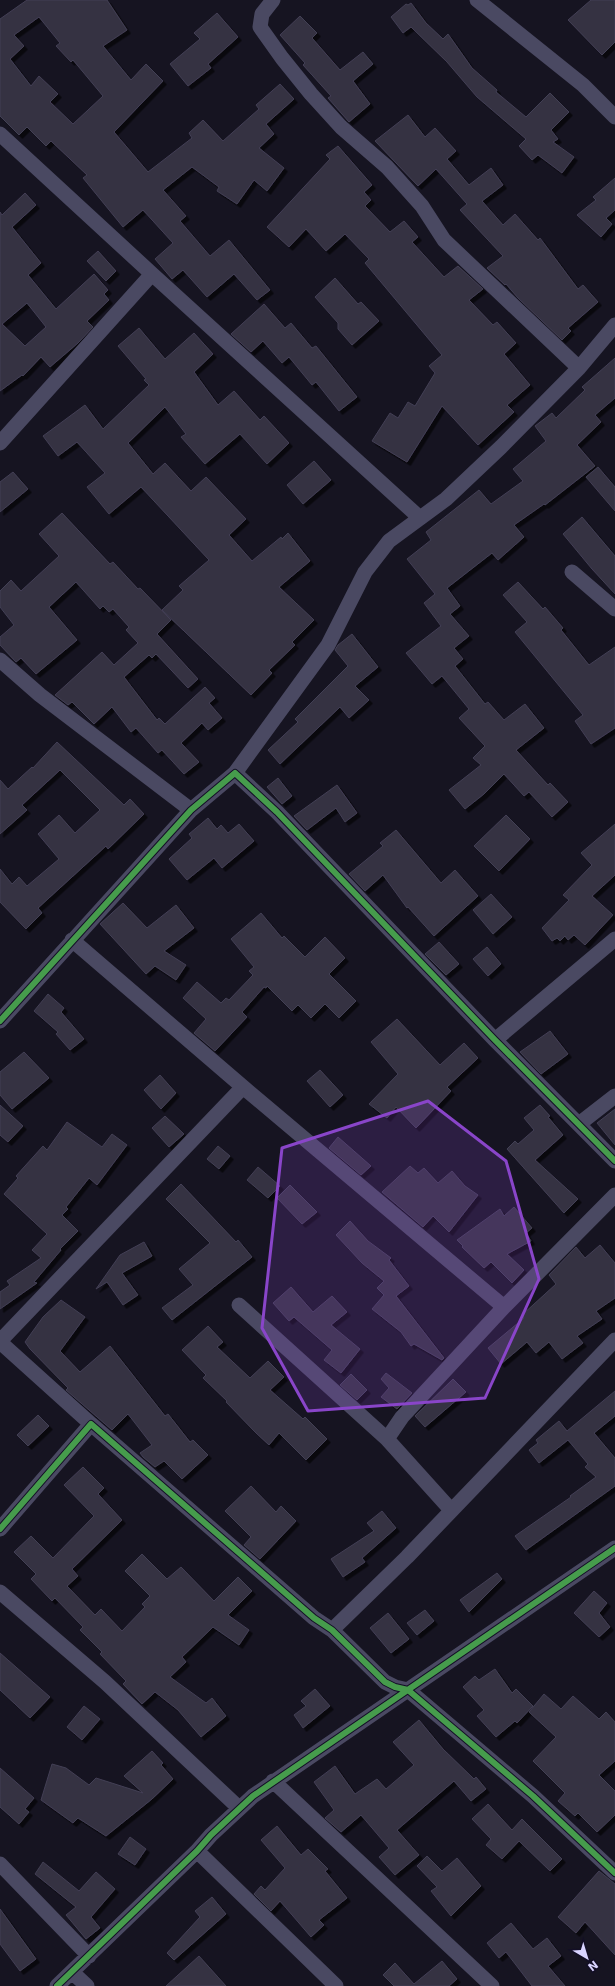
<svg xmlns="http://www.w3.org/2000/svg" width="615" height="1986" font-family="'DejaVu Sans',sans-serif">
	<style>
		.building { fill: #343243; stroke: #433f54; fill-rule: evenodd; filter: url(#shadow) }
		.lines { fill: none; stroke-linecap: round; stroke-linejoin: round }
		.minor { stroke: #4a4962; stroke-width: 15 }
		.cycleway-casing { stroke: #130f26; stroke-width: 8 }
		.cycleway { stroke: #469c4c; stroke-width: 6 }
		.marked { fill: #8945c9; fill-opacity: 0.2; stroke: #8945c9; stroke-width: 3; stroke-linejoin: round }
	</style>
	<defs>
		<filter id="shadow"><feDropShadow dx="3.5" dy="3.5" stdDeviation="0" flood-color="#0009"/></filter>
	</defs>
	<rect width="100%" height="100%" fill="#161421"/>
	<path class="building" d="M27,0H107L127,30L103,46L131,80L146,64L163,81L114,132L148,172L192,138L189,133L203,120L223,141L259,109L256,105L280,84L294,99L266,124L274,134L259,148L284,168L267,191L254,180L237,204L217,191L219,187L192,167L163,190L186,216L180,221L210,256L229,240L270,290L257,300L234,274L207,297L183,270L172,279L155,259L173,243L143,210L123,227L83,178L87,175L51,141L46,146L27,127L19,135L0,116V19ZM39,17L60,43L56,46L71,62L73,60L103,96L73,124L50,102L58,94L39,76L31,86L10,59L24,46L14,35Z
		M591,0H615V42L602,55L568,20Z
		M411,3L426,23L443,39L448,34L472,68L497,90L496,92L526,117L550,93L569,112L551,130L558,139L553,142L574,157L562,173L538,155L532,160L519,146L526,139L477,97L447,62L411,27L403,33L391,17L406,4L408,5Z
		M217,13L238,37L208,64L211,68L188,86L170,64L200,39L194,33Z
		M300,16L317,33L312,38L340,70L363,52L373,64L353,81L370,104L349,122L328,98L331,96L303,65L305,63L280,35Z
		M408,115L425,137L435,128L456,151L447,159L469,185L491,168L503,185L482,201L503,225L515,214L538,240L540,238L578,289L583,285L598,302L568,328L571,331L562,340L518,298L506,284L505,285L487,268L503,256L460,210L467,204L436,169L418,186L375,141Z
		M338,146L372,185L364,192L371,200L365,206L390,232L404,221L418,237L412,242L444,277L458,266L483,289L469,300L493,325L497,322L516,343L504,354L530,385L507,405L514,412L478,445L442,406L407,462L372,441L390,413L398,418L408,402L415,406L435,373L429,366L442,355L365,263L369,259L345,234L326,251L306,229L289,247L267,227L330,159L326,155Z
		M615,178V210L606,218L612,224L601,237L577,215L596,200L593,197Z
		M25,193L36,205L12,227L41,263L28,275L56,309L94,274L108,290L104,294L109,300L87,321L93,327L78,343L50,367L41,357L23,376L22,375L0,391V212L2,215ZM27,303L46,327L25,346L2,324Z
		M98,251L116,271L106,281L87,261Z
		M335,278L358,304L361,302L379,321L352,345L338,329V323L315,297Z
		M264,304L285,328L291,323L312,348L316,346L357,397L339,411L316,382L312,385L289,357L282,363L263,341L251,352L231,334Z
		M139,328L165,359L194,333L213,354L194,372L218,405L234,391L260,420L264,416L289,443L267,464L240,434L205,464L181,437L186,434L165,407L128,443L153,474L165,463L191,491L206,477L246,519L229,535L252,561L281,537L282,539L288,533L310,561L279,587L314,620L292,642L295,645L269,670L272,673L251,695L162,610L183,590L179,586L209,560L141,487L109,514L87,487L105,473L77,442L58,456L43,436L85,405L103,429L149,385L144,380L146,379L118,346Z
		M615,358V398L595,415L601,422L577,445L595,466L545,505L544,504L514,525L524,537L498,560L492,553L447,588L460,606L450,614L469,636L454,648L463,659L455,666L485,704L488,702L504,720L525,704L544,728L516,750L548,785L550,783L568,802L552,817L529,792L524,796L504,774L484,794L465,809L449,790L481,765L473,758L485,746L459,718L469,709L442,676L432,684L406,653L441,626L424,603L435,594L407,559L431,540L426,532L479,490L491,504L523,481L513,469L546,441L535,426L552,413L556,418L585,390L582,387Z
		M314,461L331,480L303,504L287,485Z
		M598,467L615,487V511L586,477Z
		M13,472L28,489L0,512V482Z
		M62,513L110,564L113,562L138,589L140,588L171,620L157,634L198,679L188,688L156,654L152,658L149,655L124,677L157,720L159,718L165,724L205,687L215,698L209,703L222,718L208,730L202,723L181,743L199,762L184,774L162,750L158,753L136,728L131,732L112,707L94,724L72,702L68,705L55,695L102,652L114,665L138,643L126,630L129,627L113,609L109,612L103,606L100,609L76,582L49,607L77,640L36,674L21,658L16,662L0,645V637L14,625L0,607V591L11,580L21,591L59,556L39,534Z
		M582,517L615,556V594L592,569L563,534Z
		M518,582L543,609L545,607L563,628L561,630L589,665L615,647V728L591,744L575,721L583,715L515,632L527,622L503,595Z
		M352,634L378,667L355,686L369,700L349,718L340,707L280,764L268,750L298,722L295,719L348,666L335,650L338,645Z
		M57,742L124,805L130,799L144,814L108,849L106,846L38,908L42,913L26,929L0,902V869L12,884L19,877L27,886L59,859L38,834L59,815L75,833L100,810L60,770L22,805L27,810L0,834V780L8,789L32,767L33,768Z
		M278,778L292,796L282,804L267,787Z
		M337,785L357,813L345,822L336,808L307,830L294,816Z
		M506,815L530,839L499,871L474,846Z
		M208,818L217,829L221,825L228,833L239,824L254,841L222,868L214,858L187,880L169,859L192,838L189,834Z
		M615,824V875L592,896L613,915L585,945L574,935L568,940L565,936L560,941L557,938L552,941L542,928L569,900L563,895L592,865L581,853Z
		M396,830L441,883L455,870L478,896L434,936L408,907L407,908L383,875L365,891L349,874L383,846L380,843Z
		M491,894L512,917L493,934L473,910Z
		M123,903L147,928L176,905L194,928L164,951L186,965L176,980L155,966L146,974L100,924Z
		M261,913L282,938L284,936L305,957L325,937L345,958L329,974L356,1001L339,1018L325,1004L311,1018L298,1005L292,1011L267,986L266,988L264,987L242,1012L247,1017L215,1051L194,1033L206,1019L183,998L197,982L221,1003L226,998L229,1000L253,975L249,971L254,967L231,939Z
		M439,942L459,964L446,975L425,954Z
		M487,947L501,964L488,976L473,959Z
		M48,994L64,1008L61,1012L84,1039L70,1050L56,1034L58,1032L34,1011Z
		M397,1019L440,1065L464,1043L478,1058L447,1087L451,1091L416,1128L396,1107L387,1118L369,1104L398,1074L371,1042Z
		M550,1031L568,1054L541,1074L520,1052Z
		M24,1052L49,1078L12,1109L0,1095V1072Z
		M320,1070L343,1095L330,1107L307,1081Z
		M160,1075L176,1093L161,1109L144,1090Z
		M0,1105L23,1126L8,1142L0,1135Z
		M540,1105L550,1116L548,1117L563,1135L535,1160L578,1199L564,1213L507,1149L515,1141L518,1144L534,1130L524,1118Z
		M615,1109V1145L597,1123Z
		M165,1116L184,1134L169,1147L152,1128Z
		M67,1122L102,1147L112,1134L127,1145L97,1185L89,1178L66,1207L68,1209L62,1215L78,1231L60,1249L61,1250L34,1282L37,1283L0,1309V1292L10,1285L7,1281L41,1258L32,1250L47,1234L4,1194L18,1178L16,1176L43,1146L47,1150Z
		M338,1137L371,1166L361,1175L329,1148Z
		M218,1146L230,1156L219,1169L207,1159Z
		M410,1166L418,1173L424,1168L438,1183L452,1171L465,1186L478,1195L449,1232L433,1216L423,1227L382,1192Z
		M258,1167L280,1186L268,1198L247,1180Z
		M181,1184L236,1242L238,1240L252,1257L172,1320L162,1308L193,1285L179,1269L210,1243L166,1199Z
		M290,1185L317,1212L302,1224L277,1198Z
		M514,1207L532,1228L526,1233L531,1241L507,1254L524,1270L512,1283L491,1262L484,1268L462,1247L463,1246L457,1240L500,1209L504,1216Z
		M350,1221L368,1241L391,1258L389,1260L409,1286L396,1296L444,1358L442,1360L414,1344L411,1346L401,1332L372,1309L384,1295L377,1288L384,1281L362,1263L336,1235Z
		M144,1242L152,1256L122,1273L138,1295L123,1305L107,1282L96,1289L120,1255Z
		M600,1245L615,1263V1298L596,1311L602,1319L577,1336L583,1343L562,1359L549,1342L536,1353L527,1342L501,1364L488,1348L524,1318L522,1315L556,1284L549,1275L576,1247L585,1258Z
		M291,1287L313,1312L332,1296L347,1312L331,1325L360,1349L341,1373L324,1360L332,1350L294,1317L289,1321L273,1303Z
		M61,1300L85,1317L60,1351L80,1372L110,1346L165,1416L168,1414L190,1442L193,1440L208,1455L182,1479L164,1461L155,1467L143,1457L140,1453L152,1445L128,1414L112,1430L66,1390L68,1388L30,1349L25,1342L43,1317Z
		M208,1326L223,1342L217,1347L250,1378L268,1361L284,1377L270,1390L303,1419L305,1417L327,1439L306,1460L279,1433L269,1445L256,1433L226,1402L227,1401L203,1378L206,1375L182,1350Z
		M386,1373L412,1393L397,1409L381,1397L389,1388L381,1379Z
		M351,1374L367,1390L357,1400L340,1385Z
		M453,1379L466,1392L425,1427L415,1416Z
		M615,1391V1416L594,1433L615,1458V1486L526,1550L515,1536L571,1497L570,1496L596,1477L585,1467L588,1464L568,1440L539,1463L529,1450L538,1443L536,1440L559,1421L567,1431Z
		M38,1415L49,1426L28,1446L17,1435Z
		M83,1467L104,1488L98,1494L122,1520L72,1569L78,1576L67,1586L95,1615L101,1609L122,1631L145,1607L142,1604L150,1596L125,1571L142,1554L167,1579L181,1567L214,1601L238,1577L252,1591L228,1615L249,1630L239,1645L213,1627L182,1657L186,1662L170,1677L206,1703L212,1698L226,1716L201,1737L178,1710L155,1692L142,1704L123,1684L126,1681L100,1654L102,1652L80,1630L83,1627L55,1598L52,1601L31,1579L36,1574L14,1552L31,1536L53,1558L94,1516L64,1485Z
		M251,1486L276,1512L281,1506L296,1521L260,1559L244,1545L251,1537L225,1511Z
		M382,1511L396,1528L362,1558L365,1562L343,1577L331,1559L374,1531L367,1523Z
		M497,1573L502,1579L469,1612L460,1600Z
		M594,1591L607,1603L599,1613L610,1627L599,1637L574,1613Z
		M425,1610L434,1621L417,1635L407,1623Z
		M388,1613L409,1639L391,1653L370,1628Z
		M0,1653L50,1697L30,1718L0,1690Z
		M495,1669L512,1693L516,1689L533,1706L517,1723L515,1721L496,1737L477,1716L484,1710L463,1687L475,1676L479,1680Z
		M315,1689L330,1706L303,1728L294,1715L306,1706L301,1701Z
		M544,1694L561,1709L573,1696L599,1719L606,1712L615,1722V1761L599,1775L615,1791V1815L597,1832L578,1813L575,1816L558,1801L565,1793L533,1761L556,1737L529,1712Z
		M84,1706L100,1719L82,1740L67,1727Z
		M419,1720L443,1749L474,1779L476,1777L486,1789L471,1801L454,1781L397,1830L419,1855L395,1875L379,1857L389,1848L361,1815L341,1832L325,1818L334,1810L314,1782L335,1766L355,1794L377,1779L386,1789L414,1765L393,1742Z
		M152,1751L163,1763L161,1765L173,1779L152,1799L106,1836L78,1818L73,1823L41,1800L52,1764L66,1768L89,1785L96,1778L143,1793L124,1776Z
		M0,1768L34,1798L25,1809L29,1812L19,1824L0,1807Z
		M488,1804L512,1830L522,1819L562,1859L550,1871L519,1841L502,1859L486,1845L491,1839L472,1819Z
		M277,1826L301,1855L308,1849L328,1869L325,1871L347,1898L319,1920L324,1925L311,1937L280,1901L271,1911L254,1894L261,1886L265,1890L285,1868L261,1840Z
		M130,1837L146,1849L135,1865L118,1854Z
		M427,1856L442,1871L457,1858L481,1886L451,1916L431,1891L437,1887L417,1866Z
		M43,1862L79,1891L96,1872L115,1889L91,1917L100,1928L86,1939L66,1915L76,1907L35,1874Z
		M599,1871L615,1884V1955L585,1922L576,1933L558,1917Z
		M212,1897L226,1914L174,1960L167,1953L200,1917L195,1911Z
		M0,1909L36,1959L20,1971L0,1944Z
		M511,1923L533,1949L547,1938L561,1956L548,1966L565,1986H532L506,1952L499,1958L487,1943Z
		M199,1956L226,1986H166Z
		M442,1961L457,1979L449,1986H394L383,1975L395,1963L414,1984Z"/>
	<g class="lines">
		<path class="minor" d="M273,0L262,14L260,27L282,58L311,94L341,127L387,167L422,206L444,240L579,368
			M477,0L583,85L615,117
			M0,134L152,274L0,443
			M152,274L420,518
			M572,572L615,609
			M0,660L40,695L191,810
			M235,773L328,645L365,572L389,541L446,499L501,447L579,368L615,325
			M72,940L243,1087L504,1307
			M0,1021L191,810L235,773L277,812L495,1040L615,1161
			M495,1040L615,939
			M579,1124L615,1096
			M239,1305L387,1439L451,1510
			M0,1341L243,1087
			M0,1342L91,1424
			M387,1439L402,1417L504,1307L615,1195
			M0,1529L91,1424L314,1618L332,1630L385,1682L395,1687L408,1690L533,1796L615,1873
			M0,1592L105,1682L239,1808
			M332,1630L407,1557L615,1340
			M273,1781L492,1986
			M197,1851L336,1986
			M0,1864L89,1956
			M72,1972L87,1986
			M57,1986L197,1851L211,1835L253,1796L615,1548"/>
		<defs>
			<path id="cycleway" d="M0,1021L191,810L235,773L277,812L495,1040L615,1161
				M0,1529L91,1424L314,1618L332,1630L385,1682L395,1687L408,1690L533,1796L615,1873
				M57,1986L197,1851L211,1835L253,1796L615,1548"/>
		</defs>
		<use href="#cycleway" class="cycleway-casing"/>
		<use href="#cycleway" class="cycleway"/>
	</g>
	<path class="marked" d="M428,1101L506,1161L539,1279L485,1398L308,1411L262,1328L282,1148Z"/>
	<g transform="translate(587 1958) rotate(142)" stroke="#130f26" stroke-width="3" paint-order="stroke">
	<path d="M0-3L7 15L0 10L-7 15Z" fill="#d9d4ff"/>
	<text y="-6" font-size="11" font-weight="bold" text-anchor="middle" fill="#d9d4ff">N</text>
	</g>
</svg>
